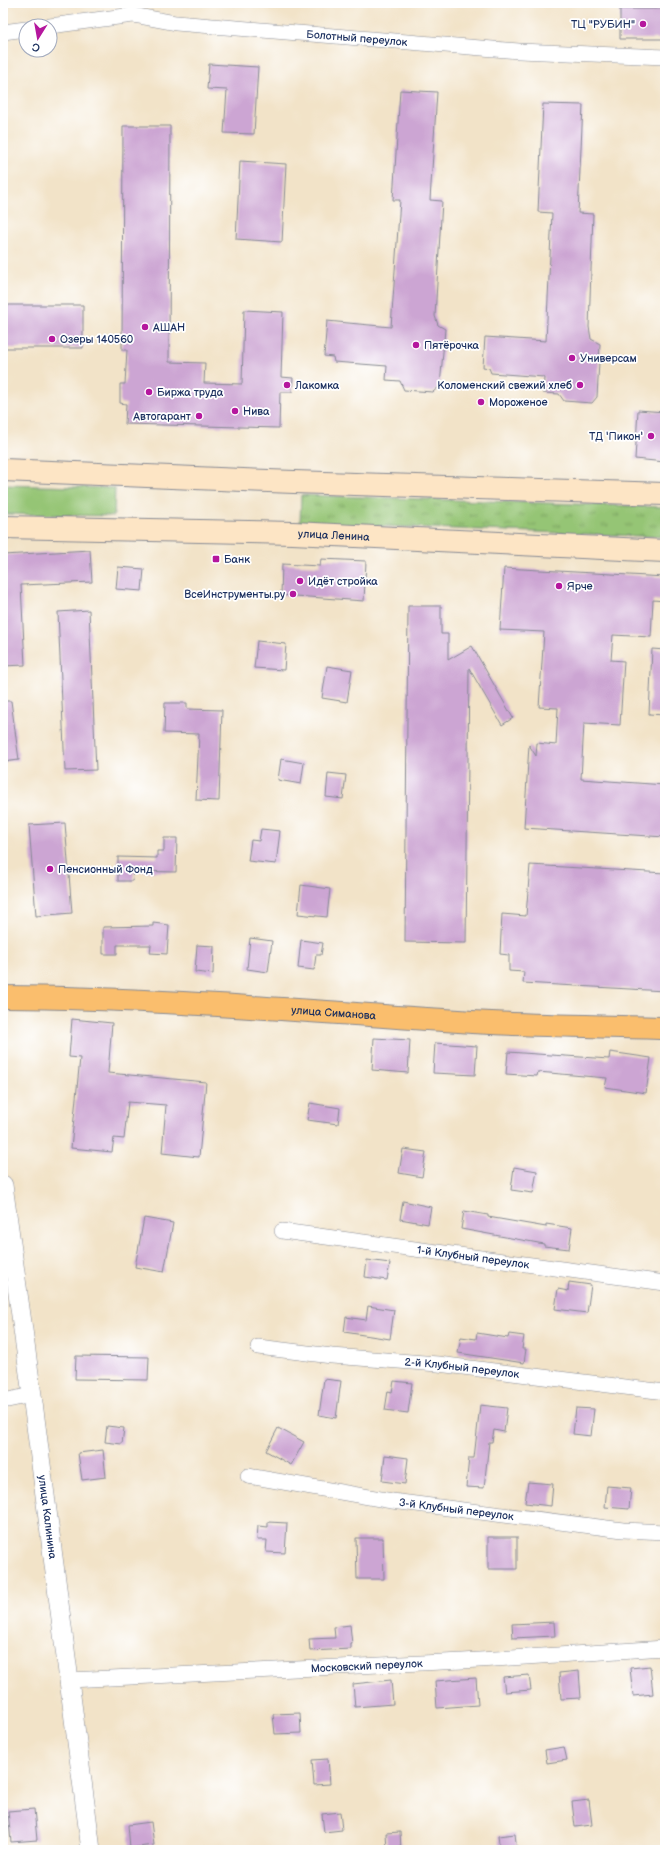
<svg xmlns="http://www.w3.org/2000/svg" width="668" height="1853" font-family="'Balsamiq Sans',sans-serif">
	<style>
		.green { fill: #95c574; stroke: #587a69 }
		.park { fill: url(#park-tufts); stroke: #587a69 }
		.building { fill: #cca5d3 }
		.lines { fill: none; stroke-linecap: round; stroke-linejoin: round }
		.minor-casing { stroke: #868993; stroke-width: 16 }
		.tertiary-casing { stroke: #868993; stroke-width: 20 }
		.secondary-casing { stroke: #868993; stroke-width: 24 }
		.primary-casing { stroke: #868993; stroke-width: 24 }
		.minor { stroke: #fff; stroke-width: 15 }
		.tertiary { stroke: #fff; stroke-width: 19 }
		.secondary { stroke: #fde5c5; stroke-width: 22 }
		.primary { stroke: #fabe6d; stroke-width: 22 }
		.poi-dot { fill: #b5179e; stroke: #fff; stroke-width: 1.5 }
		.labels { text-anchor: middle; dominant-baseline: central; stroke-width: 3.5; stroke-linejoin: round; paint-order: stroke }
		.poi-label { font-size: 11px; fill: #1b2f5e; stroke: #fff; text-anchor: start }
		.street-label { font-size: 11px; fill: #1b2f5e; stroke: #fff }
	</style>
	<defs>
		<pattern id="park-tufts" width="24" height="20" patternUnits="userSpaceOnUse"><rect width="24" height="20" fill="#95c574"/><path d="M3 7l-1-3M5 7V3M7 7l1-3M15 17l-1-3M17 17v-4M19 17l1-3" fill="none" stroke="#79a062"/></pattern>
	</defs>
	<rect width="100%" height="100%" fill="#fff"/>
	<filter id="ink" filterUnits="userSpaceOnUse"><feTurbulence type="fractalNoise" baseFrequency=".025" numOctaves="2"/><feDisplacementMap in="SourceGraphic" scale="8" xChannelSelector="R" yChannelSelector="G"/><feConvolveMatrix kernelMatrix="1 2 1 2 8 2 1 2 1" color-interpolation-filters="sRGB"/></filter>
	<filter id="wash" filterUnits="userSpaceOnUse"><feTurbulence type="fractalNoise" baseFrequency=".012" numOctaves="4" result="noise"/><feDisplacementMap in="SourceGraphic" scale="16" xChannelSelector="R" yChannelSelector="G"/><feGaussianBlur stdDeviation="0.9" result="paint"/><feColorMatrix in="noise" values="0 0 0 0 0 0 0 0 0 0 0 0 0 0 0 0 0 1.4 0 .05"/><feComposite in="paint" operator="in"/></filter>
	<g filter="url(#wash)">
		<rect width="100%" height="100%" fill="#f2e3c8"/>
		<path class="green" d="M3,485L115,488L114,516L3,514Z"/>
		<path class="park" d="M301,495L665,507V537L300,523Z"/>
		<g id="blocks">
			<path class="building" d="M620,9H665V39H620Z
				M209,64L258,67L254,134L224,133L227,90L207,89Z
				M400,90L437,92L430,200L442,201L435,316L438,325L445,329L440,386L433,392L404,390L400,381L386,380L387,366L334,362L333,357L324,356L327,321L391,327L400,200H393Z
				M543,104L583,105L578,213L593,214L589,327L591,339L600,344L597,397L592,403L564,401L559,394L543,393L544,377L491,373L489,368L483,367L485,337L546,341L552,213L538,212Z
				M123,126H170L169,362L205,363L204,383L242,384L244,310L283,312L281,377L293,378L292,392H280L279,428L125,424L126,404L120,403V384H125L127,350H122Z
				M240,161L286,164L282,242L236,239Z
				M3,305H83V348H3Z
				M638,410L665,412V462L635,459Z
				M90,550L92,582L21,585L25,665L3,666V555Z
				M321,559L366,561L364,601L281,595L282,564L320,566Z
				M118,567L144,569L142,591L116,589Z
				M504,568L665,577V601L653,600L651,637L613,635L611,660L624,661L620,725L584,723L581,779L665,785V837L524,828L529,745L536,756L537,743L556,745L558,708L539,707L544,632L500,630Z
				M408,606H441V634H448V660L472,646L513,718L502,725L469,668L466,943L405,942Z
				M89,610L96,770L65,771L58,612Z
				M257,641L286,644L284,670L254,668Z
				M652,649L665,650V715L649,714Z
				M327,666L352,670L347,702L322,698Z
				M3,701H11L19,760L3,762Z
				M165,703H187V709L222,710L219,801L196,800L199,734L164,733Z
				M281,759L304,763L301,784L278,780Z
				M328,773L346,775L343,799L326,797Z
				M65,823L72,913L36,916L29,825Z
				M261,829L280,831L276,864L248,861L251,840L259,841Z
				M164,838H177L176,872L134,871L133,881H118V857L157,858V851H164Z
				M530,865L665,873V991L523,983L524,972L509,971V955L500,954L502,914L526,916Z
				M301,885L330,889L327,917L298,914Z
				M153,923L169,925L167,954L150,953L151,945H117V954H103V927L153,926Z
				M250,938L272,941L268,972L247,969Z
				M301,940L323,943L321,955H316L314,970L298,968Z
				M197,945L214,946L213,974L195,972Z
				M72,1019L112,1023L108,1073L206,1082L199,1157L162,1153L166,1105L128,1102L124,1139L114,1138L112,1152L71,1148L80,1058L69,1057Z
				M374,1038L410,1040L408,1073L372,1070Z
				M435,1043L477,1046L475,1075L433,1073Z
				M508,1052L609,1059L610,1052L651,1058L646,1093L605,1087L607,1078L538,1072L537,1076L506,1074Z
				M310,1103L340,1108L338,1124L307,1120Z
				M403,1149L426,1152L422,1177L399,1173Z
				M514,1167L537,1171L533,1193L511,1190Z
				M403,1201L431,1207L428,1224L400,1219Z
				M464,1211L488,1215V1217L546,1227V1224L572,1228L569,1249L544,1246V1244L461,1229Z
				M144,1218L173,1223L164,1272L135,1267Z
				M367,1260L390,1263L387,1280L365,1277Z
				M569,1282L591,1285L587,1313L555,1309L558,1289L568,1291Z
				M368,1306L394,1310L390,1339L344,1332L346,1317L366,1320Z
				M477,1333L508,1338L509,1334L524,1336L522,1349H526L524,1363L458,1353L461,1337L476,1339Z
				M76,1356L149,1357L148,1380L75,1379Z
				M324,1379L341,1381L336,1418L319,1415Z
				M394,1381L412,1383L408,1413L385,1410L388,1391L392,1392Z
				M480,1405L507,1408L504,1432L494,1430L492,1442H489L484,1488L466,1487L469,1458H474Z
				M576,1408L594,1409L591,1436L573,1434Z
				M107,1426L124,1428L122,1444L105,1442Z
				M278,1428L304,1442L291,1465L266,1451Z
				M103,1450L106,1477L82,1480L78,1453Z
				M385,1455L408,1458L405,1484L382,1481Z
				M528,1482L553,1484L551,1506L525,1503Z
				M607,1486L631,1488L629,1509L605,1507Z
				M268,1522L287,1523L285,1553L266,1552L267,1540H257L258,1526L268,1527Z
				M488,1537H517V1569H488Z
				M356,1538H383L384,1579H357Z
				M554,1622L555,1636L513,1638L512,1624Z
				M350,1625L352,1644H351V1649L310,1651L309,1639L335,1638L334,1627Z
				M650,1666L653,1694L633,1696L630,1668Z
				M579,1671L581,1698L561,1699L559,1673Z
				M529,1675L531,1690L505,1692L503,1677Z
				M476,1678L478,1705L437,1708L435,1681Z
				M391,1680L393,1704L355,1707L353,1684Z
				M300,1713L301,1733L275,1734L273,1714Z
				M564,1747L567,1760L547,1763L545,1750Z
				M328,1759L330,1784L314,1785L312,1760Z
				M589,1800L592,1825L575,1827L572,1802Z
				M34,1809L37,1840L11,1842L8,1811Z
				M340,1812L342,1830L324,1832L322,1814Z
				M151,1822L154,1845L130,1848L128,1825Z
				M400,1832L401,1850H387L386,1833Z
				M515,1834L517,1850H500L498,1836Z"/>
		</g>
	</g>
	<g filter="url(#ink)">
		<use href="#blocks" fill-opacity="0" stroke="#868993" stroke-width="1"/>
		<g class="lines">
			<defs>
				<g id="minor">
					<path id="s1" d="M50,26L133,15L176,23L519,51L665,57"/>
					<path d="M3,32L26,29"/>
					<path id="s2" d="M282,1231L665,1283"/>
					<path id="s3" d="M258,1347L332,1356L438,1364L665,1392"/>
					<path d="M3,1401L32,1395"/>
					<path id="s4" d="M248,1476L392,1501L623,1530L665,1532"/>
					<path id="s5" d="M69,1680L463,1661L665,1648"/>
				</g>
				<g id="tertiary">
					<path id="s6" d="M3,1185L32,1395L91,1850"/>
				</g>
				<g id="secondary">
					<path d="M3,470L294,482L665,494"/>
					<path id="s7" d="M3,527L293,533L665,551"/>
				</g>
				<g id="primary">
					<path id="s8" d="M3,997C159,998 316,1012 472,1022C536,1026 601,1026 665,1028"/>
				</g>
			</defs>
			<use href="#minor" class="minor-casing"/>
			<use href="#tertiary" class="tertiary-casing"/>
			<use href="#secondary" class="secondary-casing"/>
			<use href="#primary" class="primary-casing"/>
			<use href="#minor" class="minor"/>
			<use href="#tertiary" class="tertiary"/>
			<use href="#secondary" class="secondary"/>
			<use href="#primary" class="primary"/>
		</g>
	</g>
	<g class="poi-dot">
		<circle cx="643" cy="24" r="4"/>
		<circle cx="145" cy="327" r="4"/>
		<circle cx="52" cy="339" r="4"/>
		<circle cx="416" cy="345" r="4"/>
		<circle cx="572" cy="358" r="4"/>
		<circle cx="287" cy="385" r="4"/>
		<circle cx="580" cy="385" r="4"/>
		<circle cx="149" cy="392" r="4"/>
		<circle cx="481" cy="402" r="4"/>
		<circle cx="235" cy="411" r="4"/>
		<circle cx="199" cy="416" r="4"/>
		<circle cx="651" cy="436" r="4"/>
		<rect x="212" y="555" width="8" height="8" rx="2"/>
		<circle cx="300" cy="581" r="4"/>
		<circle cx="559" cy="586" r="4"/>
		<circle cx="293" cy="594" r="4"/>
		<circle cx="50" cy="869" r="4"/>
	</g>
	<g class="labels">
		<g class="poi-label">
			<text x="635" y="24" text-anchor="end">ТЦ "РУБИН"</text>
			<text x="153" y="327">АШАН</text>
			<text x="60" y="339">Озеры 140560</text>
			<text x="424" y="345">Пятёрочка</text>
			<text x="580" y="358">Универсам</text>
			<text x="295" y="385">Лакомка</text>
			<text x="572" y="385" text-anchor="end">Коломенский свежий хлеб</text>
			<text x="157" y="392">Биржа труда</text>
			<text x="489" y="402">Мороженое</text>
			<text x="243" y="411">Нива</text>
			<text x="191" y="416" text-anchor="end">Автогарант</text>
			<text x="643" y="436" text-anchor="end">ТД 'Пикон'</text>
			<text x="224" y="559">Банк</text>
			<text x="308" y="581">Идёт стройка</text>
			<text x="567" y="586">Ярче</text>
			<text x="285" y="594" text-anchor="end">ВсеИнструменты.ру</text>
			<text x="58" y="869">Пенсионный Фонд</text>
		</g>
		<g class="street-label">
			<text stroke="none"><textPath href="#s1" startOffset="309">Болотный переулок</textPath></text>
			<text stroke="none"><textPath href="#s7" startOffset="331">улица Ленина</textPath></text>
			<text stroke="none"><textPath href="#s8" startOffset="331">улица Симанова</textPath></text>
			<text stroke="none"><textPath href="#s2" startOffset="193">1-й Клубный переулок</textPath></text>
			<text stroke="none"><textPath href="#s3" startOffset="205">2-й Клубный переулок</textPath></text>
			<text stroke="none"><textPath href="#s4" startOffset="211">3-й Клубный переулок</textPath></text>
			<text stroke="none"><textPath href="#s6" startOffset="335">улица Калинина</textPath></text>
			<text stroke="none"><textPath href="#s5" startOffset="298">Московский переулок</textPath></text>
		</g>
	</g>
	<rect width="668" height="1853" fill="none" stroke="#fff" stroke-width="16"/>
	<g transform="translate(38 38) rotate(191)"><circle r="19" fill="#ffffff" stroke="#a4acbf"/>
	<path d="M0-3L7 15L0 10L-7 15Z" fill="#b5179e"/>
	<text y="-6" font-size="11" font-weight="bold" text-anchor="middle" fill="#1b2f5e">С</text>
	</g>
</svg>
